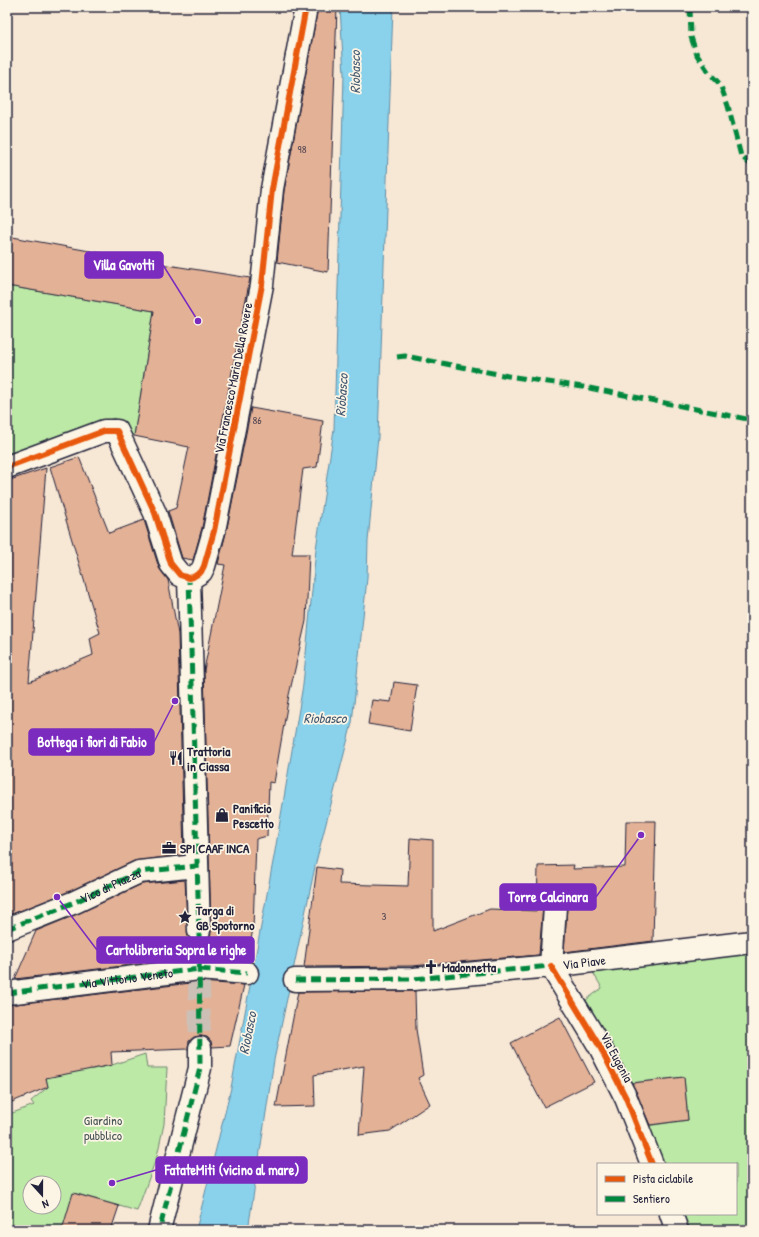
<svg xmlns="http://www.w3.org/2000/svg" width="759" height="1237" font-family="'Patrick Hand',sans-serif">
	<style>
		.green { fill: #bce9a6; stroke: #6f8670; fill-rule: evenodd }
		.water { fill: #8ad2eb; stroke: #608ca5 }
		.building { fill: #e3b196; stroke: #22223b }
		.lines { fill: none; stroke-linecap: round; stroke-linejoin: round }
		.minor-tunnel { stroke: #ccc0b6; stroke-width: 22; stroke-dasharray: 22 11; stroke-linecap: butt }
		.minor-casing { stroke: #22223b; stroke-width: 25 }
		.minor { stroke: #fcf5e5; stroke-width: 22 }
		.quiet { stroke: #00873e; stroke-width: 5; stroke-dasharray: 10 5; stroke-linecap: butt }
		.cycleway-casing { stroke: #fcf5e5; stroke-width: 8 }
		.cycleway { stroke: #e8590c; stroke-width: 6 }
		.labels { text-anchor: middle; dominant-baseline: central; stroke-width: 3.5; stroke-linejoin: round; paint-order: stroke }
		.number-label { font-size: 11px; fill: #524652 }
		.street-label { font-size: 13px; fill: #22223b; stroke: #fcf5e5 }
		.poi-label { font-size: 13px; font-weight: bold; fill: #22223b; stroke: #fcf5e5; text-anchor: start }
		.park-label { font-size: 13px; fill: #485456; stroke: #fcf5e5 }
		.water-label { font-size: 14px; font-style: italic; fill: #415770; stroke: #fcf5e5 }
		.leader { fill: none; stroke: #7b2cbf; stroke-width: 1.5 }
		.callout-dot { fill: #7b2cbf; stroke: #fcf5e5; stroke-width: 1.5 }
		.callout { fill: #7b2cbf; stroke: #7b2cbf; stroke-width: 1.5 }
		.callout-label { font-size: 14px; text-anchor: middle; font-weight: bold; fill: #fff }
	</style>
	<rect width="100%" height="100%" fill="#f7e7d5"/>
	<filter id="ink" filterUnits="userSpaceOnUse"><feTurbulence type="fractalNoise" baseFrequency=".025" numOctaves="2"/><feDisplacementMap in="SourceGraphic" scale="8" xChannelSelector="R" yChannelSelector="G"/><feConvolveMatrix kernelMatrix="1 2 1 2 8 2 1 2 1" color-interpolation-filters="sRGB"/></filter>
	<g filter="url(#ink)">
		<path class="green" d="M7,286L154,311L134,436L114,418L7,456Z
			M752,951V1230H690L683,1214H736V1164H662L646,1126L688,1120L684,1077L632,1083L586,1000L602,988L591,969Z
			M145,1054L147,1068H167L164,1124L157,1156L137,1211L74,1193L62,1230H7V1115L34,1105L31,1101L48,1087L46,1078L72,1070L93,1069L112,1065ZM30,1183H54V1207H30Z"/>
		<path class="water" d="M340,7H393L378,437L368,541L367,578L352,723L316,862L274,1060L248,1230H196L231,1088L275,851L303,685L316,549L334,429L344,75Z"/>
		<path class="building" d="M318,7H337L328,272L277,262L284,191Z
			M7,236L161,264L250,278L202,528L193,560L182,558L168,511L176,508L189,447L134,436L154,311L7,286Z
			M251,408L323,421L317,467L303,469L292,554H309L306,621L289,695L274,783L269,782L267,836L256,839L253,929L247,960L197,957L15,979L36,931L80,913L142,884L185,880L188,937L193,942L200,943L206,941L210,937L211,931L204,670L225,565L218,564L226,533Z
			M79,457L109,533L144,520L159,568L168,580L178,634L184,855L134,861L70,891L7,916V481L46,468L29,682L93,655L90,638L100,633L50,467Z
			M394,682L417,685L410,731L368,724L372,700L391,702Z
			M626,821H656L653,941L564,952L567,907L566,901L562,897L555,895L549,896L544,900L543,906L539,955L412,966L304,967L317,867L340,870L339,884L408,886L410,838L433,840V931L490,909L537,911L538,866L574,865L573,869L625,867Z
			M199,982L244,985L230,1046L212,1047L211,1041L207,1037L200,1036L194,1037L189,1041L188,1049L111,1052L112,1065L46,1078L48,1087L7,1104V1005Z
			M415,991L416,1029L423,1075L418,1078L430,1104L390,1131L359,1135L364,1066L314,1075L315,1106L276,1107L298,992Z
			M560,1017L594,1082L544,1107L511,1043Z
			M684,1077L688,1120L650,1125L632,1083Z
			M73,1193L119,1206L111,1230H62Z"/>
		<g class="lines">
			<path class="minor-tunnel" d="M199,931V960
				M199,977L200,1048"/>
			<defs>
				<g id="minor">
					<path d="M7,467L104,431H117L155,513L171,564L180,575L189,578L193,577L201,572L204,566L214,531L262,285L272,189L306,7"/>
					<path d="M189,578L199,931"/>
					<path id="s1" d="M7,929L75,902L139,872L196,866"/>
					<path d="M551,966L600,1047L626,1098L652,1164"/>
					<path d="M551,966L555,907"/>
					<path id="s2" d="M295,980L413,979L551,966L752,942"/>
					<path id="s3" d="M7,993L199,969L247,973"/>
					<path d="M671,1214L677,1230"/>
					<path d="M159,1230L200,1068V1048"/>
				</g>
			</defs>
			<use href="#minor" class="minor-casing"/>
			<use href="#minor" class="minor"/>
			<path class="quiet" d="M690,7L691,37L697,55L709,73L720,84L728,106L741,156L752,166
				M397,357L405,356L508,376L589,388L752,420
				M7,929L75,902L139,872L196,866
				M295,980L413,979L551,966
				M7,993L199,969L247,973
				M161,1224L200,1068L199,931L189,578"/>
			<defs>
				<path id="cycleway" d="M7,467L104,431H117L155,513L171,564L180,575L189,578L193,577L201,572L204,566L214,531L262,285L272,189L306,7
					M551,966L600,1047L626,1098L652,1164"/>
			</defs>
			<use href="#cycleway" class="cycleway-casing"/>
			<use href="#cycleway" class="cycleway"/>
		</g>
	</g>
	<defs>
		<symbol id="restaurant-bare" viewBox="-9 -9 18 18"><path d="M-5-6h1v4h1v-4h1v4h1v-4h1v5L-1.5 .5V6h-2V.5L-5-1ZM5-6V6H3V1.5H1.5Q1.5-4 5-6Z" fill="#22223b" stroke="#fcf5e5" stroke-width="2.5" paint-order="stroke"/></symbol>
		<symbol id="shop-bare" viewBox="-9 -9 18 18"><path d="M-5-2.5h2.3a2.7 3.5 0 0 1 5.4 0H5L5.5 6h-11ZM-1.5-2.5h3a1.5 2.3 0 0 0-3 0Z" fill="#22223b" stroke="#fcf5e5" stroke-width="2.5" paint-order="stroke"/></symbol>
		<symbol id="office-bare" viewBox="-9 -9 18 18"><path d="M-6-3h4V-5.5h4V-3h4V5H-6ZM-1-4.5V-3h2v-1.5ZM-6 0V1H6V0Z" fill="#22223b" stroke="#fcf5e5" stroke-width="2.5" paint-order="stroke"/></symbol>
		<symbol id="sight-bare" viewBox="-9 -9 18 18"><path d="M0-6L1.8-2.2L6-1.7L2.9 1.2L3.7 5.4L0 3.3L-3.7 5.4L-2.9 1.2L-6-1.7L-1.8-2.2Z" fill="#22223b" stroke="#fcf5e5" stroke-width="2.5" paint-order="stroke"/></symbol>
		<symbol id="church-bare" viewBox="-9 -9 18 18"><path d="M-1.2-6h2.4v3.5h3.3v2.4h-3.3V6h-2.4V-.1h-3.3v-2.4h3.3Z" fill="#22223b" stroke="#fcf5e5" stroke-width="2.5" paint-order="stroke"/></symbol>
	</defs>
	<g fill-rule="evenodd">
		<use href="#restaurant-bare" x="166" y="748" width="20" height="20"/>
		<use href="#shop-bare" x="212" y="805" width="20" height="20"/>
		<use href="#office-bare" x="159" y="838" width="20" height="20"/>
		<use href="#sight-bare" x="175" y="907" width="20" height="20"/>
		<use href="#church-bare" x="421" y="957" width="20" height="20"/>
	</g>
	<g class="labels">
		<g class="number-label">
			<text x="302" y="149">98</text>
			<text x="257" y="420">86</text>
			<text x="384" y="916">3</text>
		</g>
		<g class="street-label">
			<text transform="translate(233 378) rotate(-79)">Via Francesco Maria Della Rovere</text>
			<text stroke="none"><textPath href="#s1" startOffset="112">Vico di Piazza</textPath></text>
			<text stroke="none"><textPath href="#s2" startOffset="290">Via Piave</textPath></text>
			<text stroke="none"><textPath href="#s3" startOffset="121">Via Vittorio Veneto</textPath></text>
			<text transform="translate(617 1057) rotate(62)">Via Eugenia</text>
		</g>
		<g class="poi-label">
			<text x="187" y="751">Trattoria<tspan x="187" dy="15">in Ciassa</tspan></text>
			<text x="233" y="808">Panificio<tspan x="233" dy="15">Pescetto</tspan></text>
			<text x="180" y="848">SPI CAAF INCA</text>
			<text x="196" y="910">Targa di<tspan x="196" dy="15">GB Spotorno</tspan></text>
			<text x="442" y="967">Madonnetta</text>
		</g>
		<g class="park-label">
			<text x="103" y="1120">Giardino<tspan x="103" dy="15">pubblico</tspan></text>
		</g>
		<g class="water-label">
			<text transform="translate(354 72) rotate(-90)">Riobasco</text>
			<text transform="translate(341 395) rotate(-86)">Riobasco</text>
			<text x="325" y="717">Riobasco</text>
			<text transform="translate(247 1033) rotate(-79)">Riobasco</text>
		</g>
	</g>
	<path class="leader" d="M198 321L163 265M175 701L154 742M641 835L596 897M57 897L97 950M112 1183L156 1170"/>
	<g class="callout-dot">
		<circle cx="198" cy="321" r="4"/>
		<circle cx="175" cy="701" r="4"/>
		<circle cx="641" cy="835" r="4"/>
		<circle cx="57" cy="897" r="4"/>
		<circle cx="112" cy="1183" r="4"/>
	</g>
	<g class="callout">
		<rect x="85" y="252" width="78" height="26" rx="4"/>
		<rect x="29" y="729" width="125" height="26" rx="4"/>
		<rect x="500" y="884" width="96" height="26" rx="4"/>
		<rect x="97" y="937" width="157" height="26" rx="4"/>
		<rect x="156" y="1157" width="151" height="26" rx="4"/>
	</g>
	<g class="callout-label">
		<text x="124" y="270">Villa Gavotti</text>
		<text x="92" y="747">Bottega i fiori di Fabio</text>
		<text x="548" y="902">Torre Calcinara</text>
		<text x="176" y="955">Cartolibreria Sopra le righe</text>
		<text x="232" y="1175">FatateMiti (vicino al mare)</text>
	</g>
	<rect width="759" height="1237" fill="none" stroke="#fcf5e5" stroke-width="24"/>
	<rect x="12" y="12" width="735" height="1213" fill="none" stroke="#22223b" stroke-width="1.5" filter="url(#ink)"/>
	<rect x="597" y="1163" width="140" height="52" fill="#fcf5e5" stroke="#a5a1a1"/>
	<rect x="605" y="1176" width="20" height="6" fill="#e8590c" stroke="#a5a1a1"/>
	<text x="633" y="1183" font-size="12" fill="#22223b">Pista ciclabile</text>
	<rect x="605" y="1196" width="20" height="6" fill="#00873e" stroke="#a5a1a1"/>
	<text x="633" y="1203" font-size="12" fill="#22223b">Sentiero</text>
	<g transform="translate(42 1195) rotate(159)"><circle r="19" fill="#fcf5e5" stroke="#a5a1a1"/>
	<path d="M0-3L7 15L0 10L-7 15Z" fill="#22223b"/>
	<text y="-6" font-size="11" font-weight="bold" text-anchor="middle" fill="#22223b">N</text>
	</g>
</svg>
